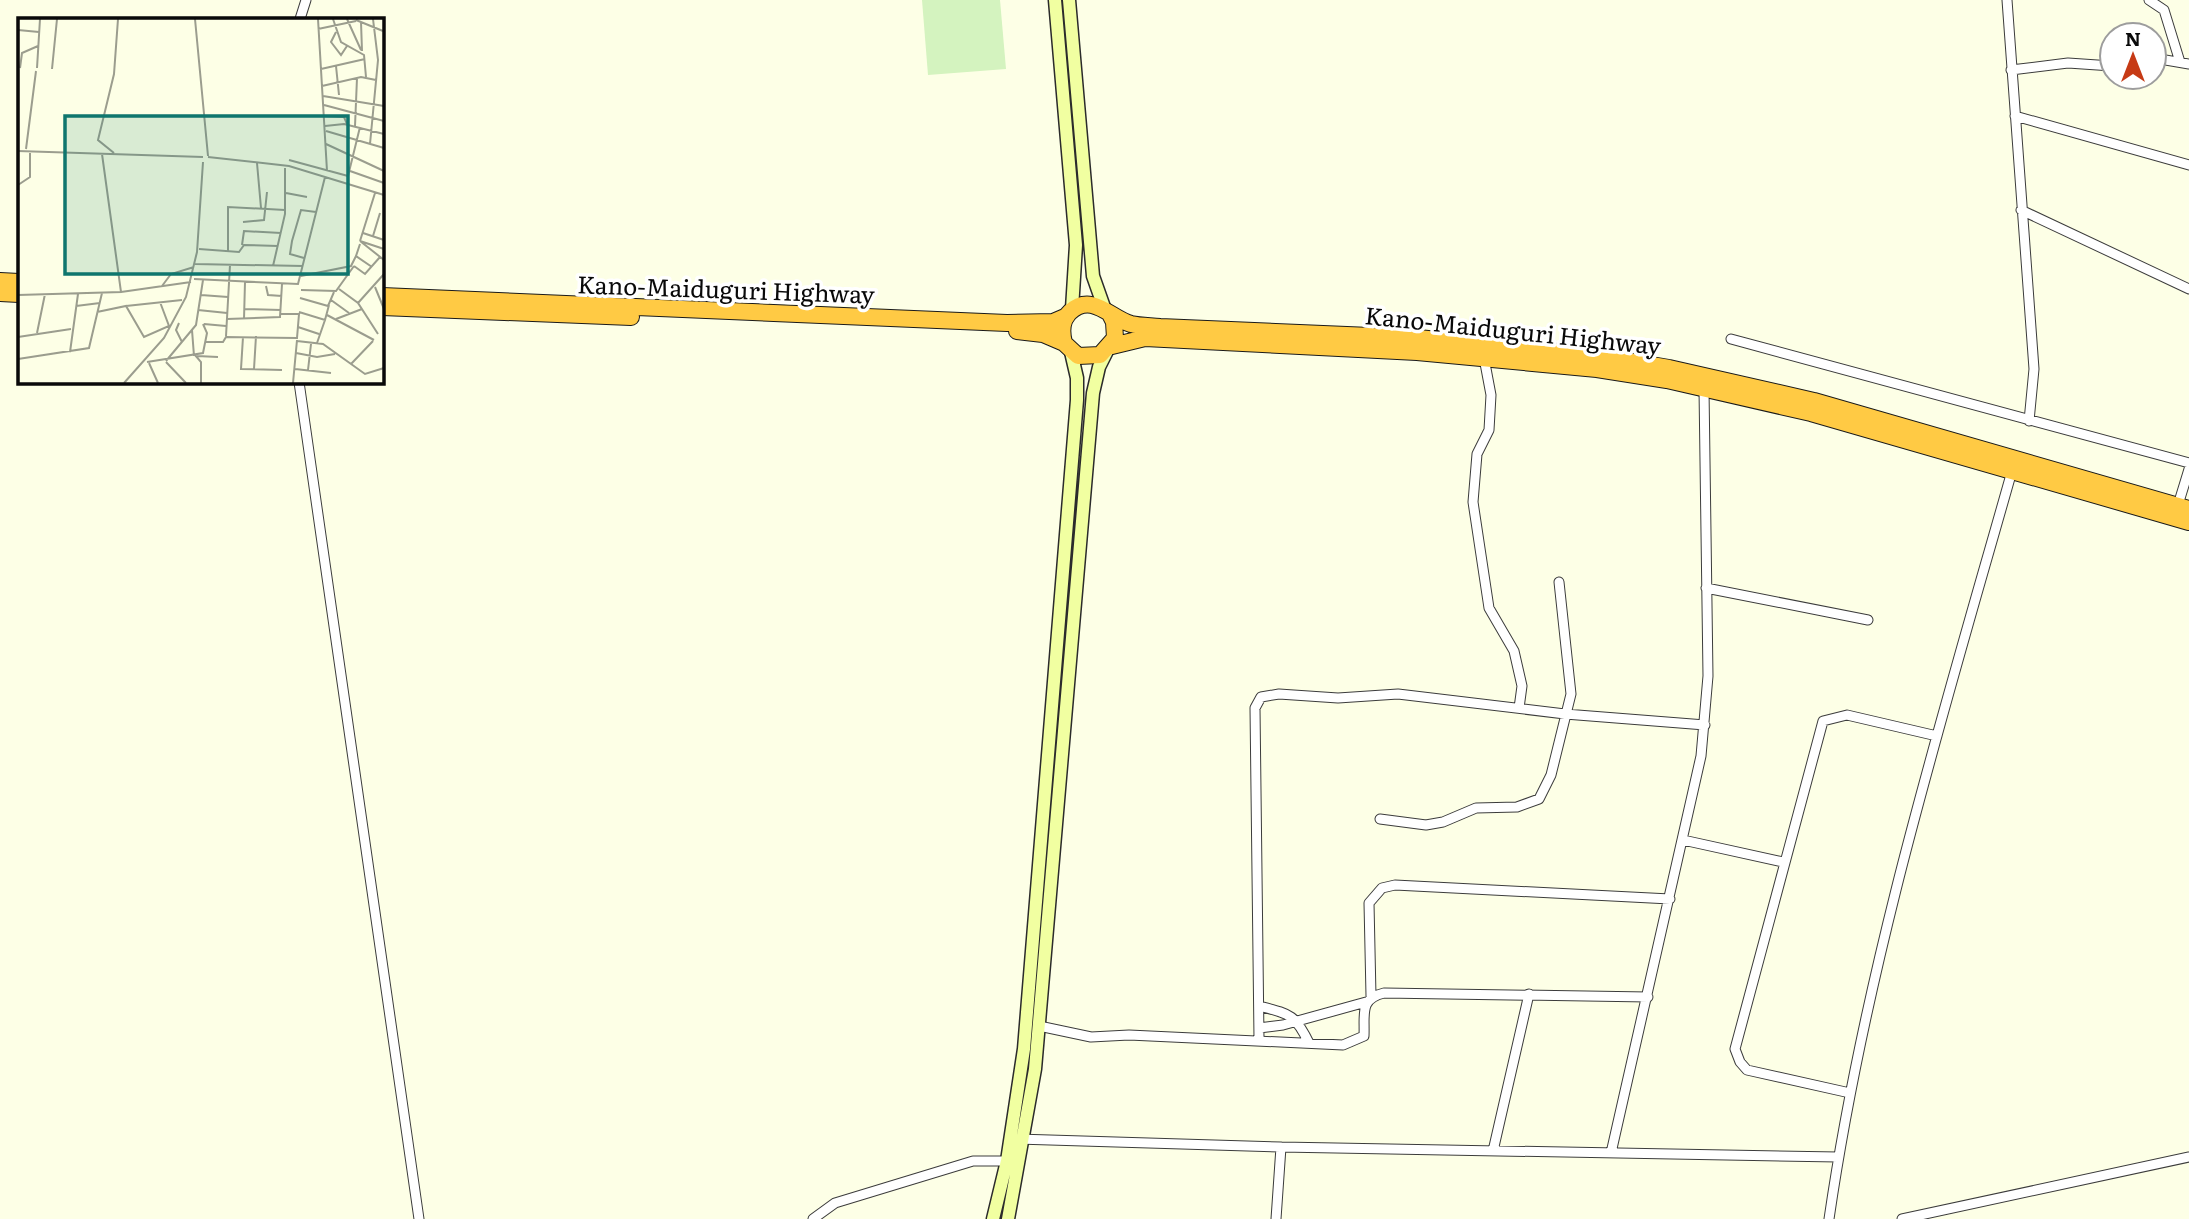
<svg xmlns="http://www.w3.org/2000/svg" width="2189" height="1219" font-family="Literata,serif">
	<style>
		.pitch { fill: #d4f3bf }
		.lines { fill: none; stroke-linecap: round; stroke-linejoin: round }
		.street-casing { stroke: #3c3c3c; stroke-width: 11 }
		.secondary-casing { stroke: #2b2b2b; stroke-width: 15 }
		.highway-casing { stroke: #1a1a1a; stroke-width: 18 }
		.street { stroke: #fff; stroke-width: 9 }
		.secondary { stroke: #f1ffa1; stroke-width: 12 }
		.highway { stroke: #ffca44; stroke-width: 16 }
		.labels { text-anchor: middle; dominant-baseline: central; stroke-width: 7; stroke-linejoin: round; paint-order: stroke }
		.street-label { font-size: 24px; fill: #090909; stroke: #fff }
		.inset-road { fill: none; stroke: #9b9d8e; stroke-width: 2 }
		.view { fill: #0f766e; fill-opacity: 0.15; stroke: #0f766e; stroke-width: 3.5 }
		.inset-edge { fill: none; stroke: #090909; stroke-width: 3.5 }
	</style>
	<rect width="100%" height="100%" fill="#fdffe6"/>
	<path class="pitch" d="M922,0H1000L1006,69L928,75Z"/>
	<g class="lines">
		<defs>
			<path id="street" d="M2007,0L2034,369L2029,421
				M2149,0L2164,10L2180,62
				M300,19L306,0
				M2154,58L2189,64
				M2011,70L2068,63L2112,66
				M2015,116L2189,165
				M2021,210L2189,289
				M1731,339L2189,463
				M1484,358L1491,395L1489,430L1477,454L1473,502L1489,608L1514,651L1522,686L1519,708
				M299,382L419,1219
				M2178,505L2189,469
				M1706,588L1868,620
				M1380,819L1426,825L1443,822L1476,808L1517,807L1539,799L1551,775L1571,694L1559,582
				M1683,840L1783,862
				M1371,996L1369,903L1382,888L1395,885L1670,899
				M1259,1006C1290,1014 1295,1014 1309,1043
				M1039,1026L1091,1037L1129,1035L1343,1045L1364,1036C1365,1014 1359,999 1384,993L1648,997
				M1259,1028L1283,1025L1366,1002
				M1259,1039L1255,708L1261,697L1279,694L1338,698L1398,694L1565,714L1705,725
				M1850,1093L1747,1070L1740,1062L1735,1049L1823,721L1847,715L1937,736
				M1017,1139L1281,1147L1838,1157
				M1493,1151L1529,994
				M1611,1153L1701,756L1708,676L1704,389
				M813,1219L835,1203L973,1161H1007
				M1276,1219L1281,1147
				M1829,1219C1866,965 1942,718 2012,471
				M1902,1219L2189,1157"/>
			<path id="secondary" d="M1055,0L1076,245L1072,309
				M1069,0L1093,276L1105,310
				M993,1219L1007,1161L1024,1049L1077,400V378L1071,352
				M1008,1219L1035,1069L1093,393L1099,367L1107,351"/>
			<path id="highway" d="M0,281L19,282
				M0,293L19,294
				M382,296L1007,323L1053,322L1067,316
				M382,307L631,317
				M1110,314L1114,322L1115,338L1100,355L1078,356L1064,343C1061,331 1061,320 1070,312C1092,292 1110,318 1131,324C1140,326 1150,326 1160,327L1418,338L1599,356L1669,368L1814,401L2189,509
				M1017,331L1043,334L1064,343
				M1112,346L1145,338L1417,352L1597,369L1667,380L1811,413L2189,522"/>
		</defs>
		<use href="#street" class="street-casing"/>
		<use href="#secondary" class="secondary-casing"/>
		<use href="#highway" class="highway-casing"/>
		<use href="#street" class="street"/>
		<use href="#secondary" class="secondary"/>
		<use href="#highway" class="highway"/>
	</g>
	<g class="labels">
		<g class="street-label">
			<text transform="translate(726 288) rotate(2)">Kano-Maiduguri Highway</text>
			<text transform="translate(1513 329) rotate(6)">Kano-Maiduguri Highway</text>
		</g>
	</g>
	<g transform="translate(18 18)">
		<rect width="366" height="366" fill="#fdffe6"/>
		<path class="inset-road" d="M177,1L190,138M300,1L309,153M315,1L323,24L346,37L348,59M329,1L343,32M338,2L365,13M343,4L344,33M300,11L338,3M0,12L21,14M318,14L313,24L323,37L329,28M318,48L321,77M2,50L4,35L20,28M19,50L22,1M34,51L39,1M303,51L347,41M304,68L343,59L358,62M305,78L366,88M306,87L366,103M307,98L326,99L329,106M307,108L326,106L366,116M337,108L339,60M308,113L366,130M308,126L366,153M352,126L360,42L355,1M8,131L18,53M0,133L185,139M96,135L80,122L96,56L100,1M190,139L271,148L366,177M271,142L330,158M239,145L243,190M332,153L366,165M330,158L342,109M0,167L12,159V135M268,175L289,179M225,204L246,202L249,174M345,215L366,222M355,218L362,195M342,223L357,175M342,223L366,242M342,223L366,231M342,226L338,238L354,249M224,227L226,213L263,215M181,231L221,234L226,227L260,228M210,233V189L267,192M286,240L272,236L274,223L283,192L298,194M177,246L285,248M255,248L267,196V150M336,248L347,256L362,239M283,258L333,248L338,238M176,261L280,266L307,159M144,268L153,256L176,249M248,268L250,277L264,278M357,269L366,291M321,271L340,285L360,316M283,272L318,273L336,248M103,274L173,264M0,277L103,274L84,136M183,277L210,279M282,280L310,288L316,274M313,282L331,295M340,285L366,256M58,288L82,285M108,288L164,282M227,291L263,292M180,292L209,295M79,294L108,288L126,319L151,308L142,284M281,294L307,302L311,287M309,297L356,322M209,301L262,299L264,266M226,301L227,264M318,301L344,291M161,305L158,312L164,324M186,306L208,308M280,309L301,316M174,312L176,338M19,315L27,276M208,318L212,247M0,319L53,311M225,319L223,351L264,352M279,323L305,326L347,356L366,350M188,324H205L208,319L279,320L281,296H263M299,325L307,302M52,334L60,276M278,335L299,339L317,336M177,337L183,344V365M179,338L200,339M0,341L71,330L84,275M148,343L178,307L185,262M129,344L185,335L189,315L185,306M148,344L168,365M131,345L140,365M333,346L355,323M236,351L238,318M277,351L313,355M290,352L293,326M106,365L146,320L168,279L179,234L185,144M275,365L279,322"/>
		<path class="view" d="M47,98H330V256H47Z"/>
		<rect width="366" height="366" class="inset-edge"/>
	</g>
	<g transform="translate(2133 56)"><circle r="33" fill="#ffffff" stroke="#9d9d9d" stroke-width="2"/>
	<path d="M0-5L12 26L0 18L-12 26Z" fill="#c63a15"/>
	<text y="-10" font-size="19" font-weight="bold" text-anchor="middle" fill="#090909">N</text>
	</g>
</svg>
